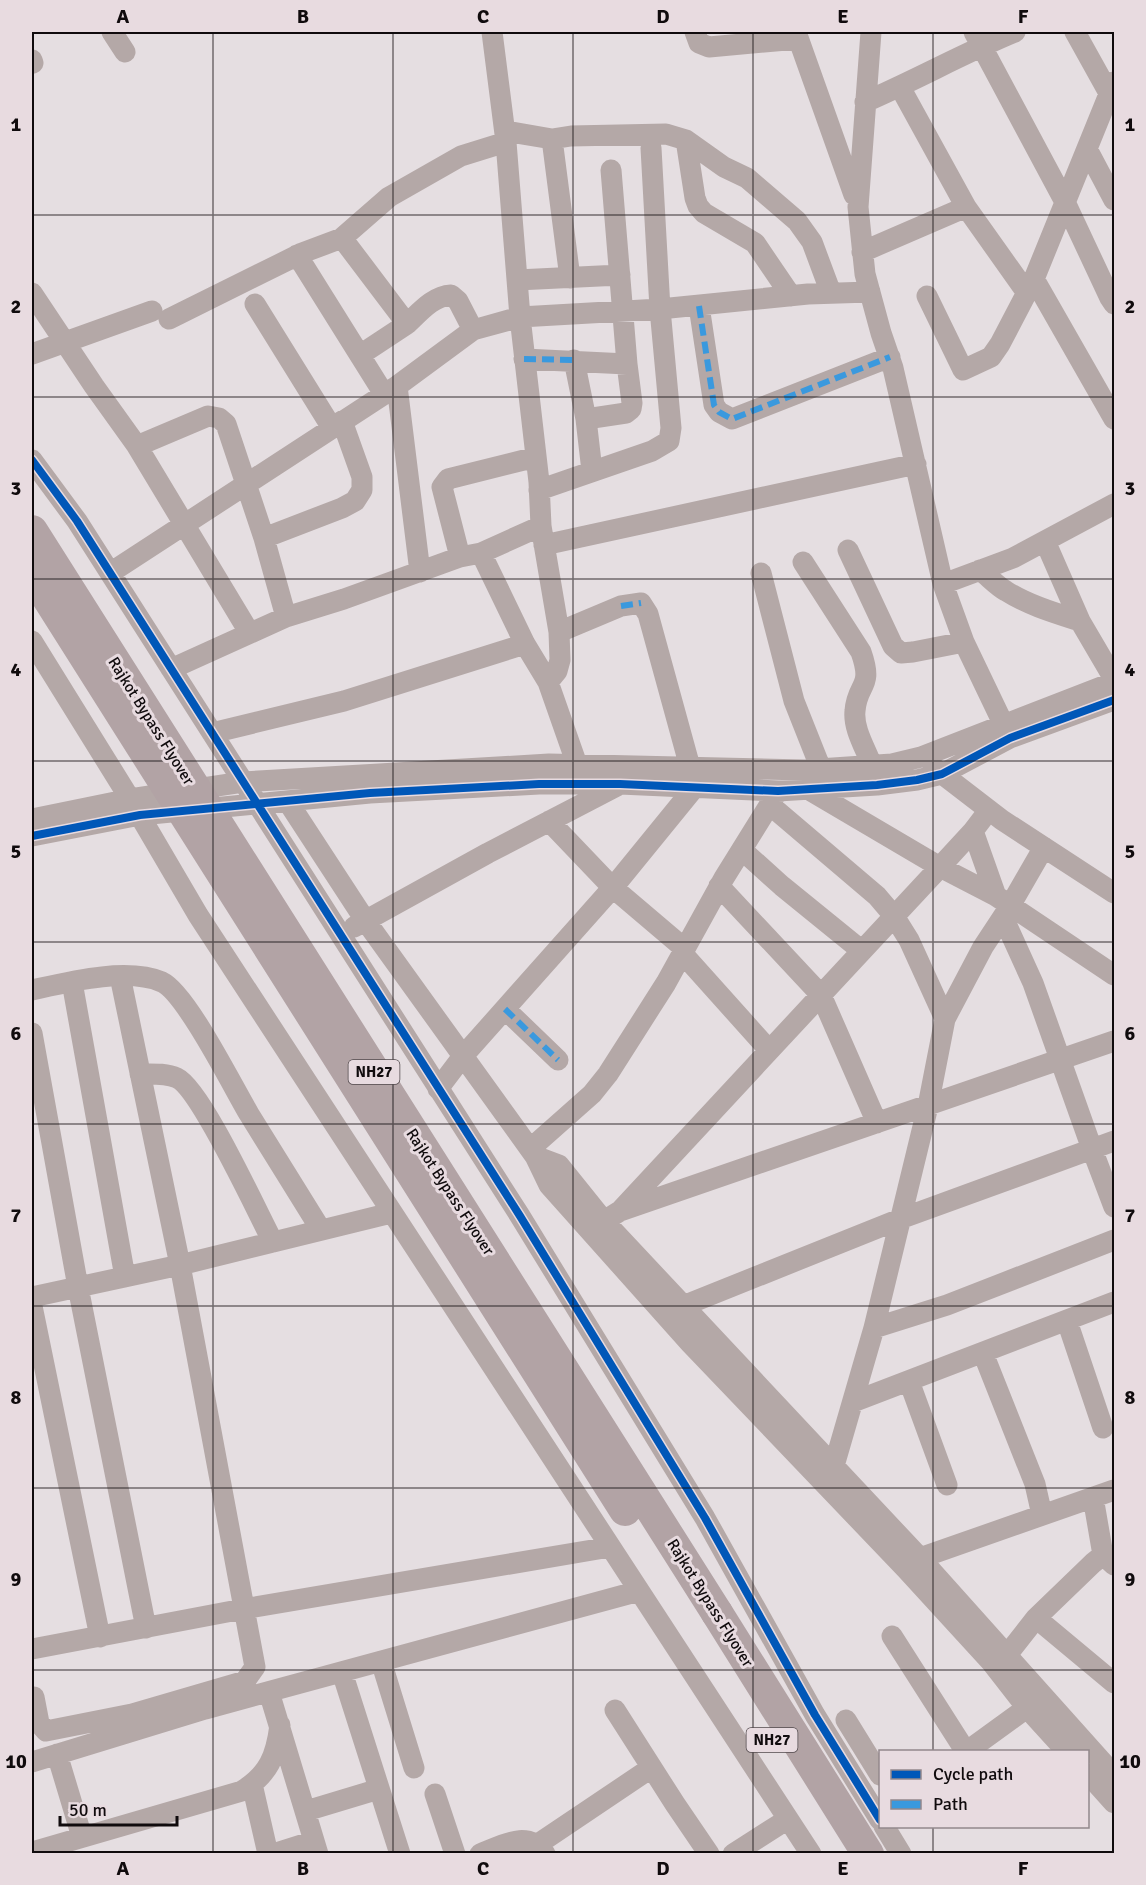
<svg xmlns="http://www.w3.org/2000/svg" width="1146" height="1885" font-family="Signika,sans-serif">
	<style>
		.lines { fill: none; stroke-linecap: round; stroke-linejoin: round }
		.minor { stroke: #b4a8a7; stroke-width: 21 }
		.highway { stroke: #b2a3a5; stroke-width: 32 }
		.highway-bridge { stroke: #b2a3a5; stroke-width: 32 }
		.quiet { stroke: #3a99de; stroke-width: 6; stroke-dasharray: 12 6; stroke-linecap: butt }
		.cycleway-casing { stroke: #e8dbe0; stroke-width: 11 }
		.cycleway { stroke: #0057b8; stroke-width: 8 }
		.grid { fill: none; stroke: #100b0d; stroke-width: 1.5; stroke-opacity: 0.55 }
		.labels { text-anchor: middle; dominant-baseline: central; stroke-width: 6; stroke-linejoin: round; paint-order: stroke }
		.shield { fill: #e8dbe0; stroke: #51494c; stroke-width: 1.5 }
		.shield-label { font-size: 15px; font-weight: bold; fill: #100b0d }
		.street-label { font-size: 16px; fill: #100b0d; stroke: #e8dbe0 }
		.neatline { fill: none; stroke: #100b0d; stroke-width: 2 }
		.grid-label { font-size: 20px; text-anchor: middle; font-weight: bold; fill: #100b0d }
	</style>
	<rect width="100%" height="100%" fill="#e5dee1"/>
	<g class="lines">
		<path class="minor" d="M112,32L125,52
			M492,32L506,142L520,317L539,482L541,526L559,632L560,660L557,671L548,682
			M695,32L699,43L709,47L798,39
			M796,32L854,195
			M871,32L858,207L865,274L881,333L893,368L943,584L964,642L1010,738
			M974,32L1065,202L1110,298L1114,304
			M1075,32L1110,95
			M32,60L33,63
			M900,87L966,207L1027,293
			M865,102C916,80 964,53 1015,32
			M505,131L552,139L571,136L666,134L686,140L724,167L747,178L797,221L812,242L831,293
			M552,139L570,278
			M686,140L695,198L698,206L704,213L755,243L791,296
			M1087,149L1114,200
			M862,252L966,207
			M297,255L384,394
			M1034,279L1114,419
			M517,280L620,275
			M32,293L94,386L137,446L249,632
			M927,296L963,370L991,357L1000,344L1034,279L1114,82
			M255,304L332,428
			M699,306L714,405L719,412L732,419L890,357
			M169,319L302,253L342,238
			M407,324C420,312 433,296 451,295L458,301L473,330
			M32,354L152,311
			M360,355L407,324L342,238L389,197L461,156L506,142
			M524,359L627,364
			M574,360L586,419L592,471
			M586,419L626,413L631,409L632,403L627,364L611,170
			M137,446L208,416L219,418L226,424L264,538L286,617
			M32,460L77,521L520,1216L705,1518L815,1715L880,1820
			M539,490L652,451L669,441L671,428L660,309L651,148
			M264,538L342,508L355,501L362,490V477L342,421
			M1045,541L1080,621L1114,679
			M544,545L916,464
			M848,550L893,646L901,653L913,652L964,642
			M481,553L525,644L548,682L581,776
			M460,557L442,487L448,479L536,457
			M803,562L861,652C874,689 857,682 855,711C853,729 866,749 872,766
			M980,570C989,577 997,586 1006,591C1028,605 1055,613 1080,621
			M420,572L397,386L473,330L520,317L660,309L808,294L870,292
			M110,573L397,386
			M761,573L794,701L821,769
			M943,584L1013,558L1114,504
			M559,632L621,606L641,603L648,614L690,767
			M32,641L130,799L198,915L811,1854
			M171,669L286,617L344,599L460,557L481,553L541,526
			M212,733L344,701L525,644
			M933,767L1002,820L1114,893
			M811,791L940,867L996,896L1114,975
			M288,802L365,920L535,1156L549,1185L690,1343L906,1569L992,1663L1027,1708L1067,1752
			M770,805L877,896L894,916L909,940L945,1019
			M32,819L130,799L243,782L549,764L804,770L892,764L921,757L1114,682
			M549,821L612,887L685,949
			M973,831L996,896
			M32,836L140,815L370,793L539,784H620L778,791L877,785L917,780L942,774L1010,738L1114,700
			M742,850L782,886L862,951
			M719,886L821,995L877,1123
			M1003,917L1033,983L1092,1149L1114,1207
			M354,927L488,853L617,786
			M683,954L769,1050
			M72,982L125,1277
			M32,990C68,982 127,967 162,982C186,993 233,1087 249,1114C273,1153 297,1191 321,1230
			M505,1009L558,1060
			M32,1033L78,1287L146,1628
			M140,1074C152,1074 166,1073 177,1078C201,1089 257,1212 273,1242
			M438,1089L463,1056L615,885L694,788
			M530,1149L592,1094L608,1074L666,983L724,878L778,791
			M535,1156L559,1165L604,1221L920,1558L1114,1775
			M622,1209L940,867L973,831L989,810
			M593,1228L620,1211L1114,1041
			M32,1297L180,1265L391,1213
			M32,1306L100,1637
			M674,1312L683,1306L900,1219L1114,1141
			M1067,1321L1103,1428
			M874,1328L928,1106L945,1019L983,947L1010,906L1044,847
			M983,1353L1035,1484L1042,1515
			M909,1381L947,1485
			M853,1402L1114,1302
			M831,1476L874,1328L947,1305L1114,1240
			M1093,1497L1103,1555
			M910,1566L920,1558L1114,1490
			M1036,1618L1114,1683
			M892,1636L966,1752
			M32,1649L243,1609L610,1547
			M1007,1655L1036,1618L1093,1563L1103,1555L1114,1565
			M381,1661L414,1768
			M342,1672L400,1854
			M269,1692L318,1854
			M34,1697L39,1723L46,1731L132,1714L245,1681L255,1667L180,1265L120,976
			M615,1710L675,1804L709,1854
			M846,1720L880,1775
			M966,1752L1039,1699
			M57,1754L82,1837
			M32,1762L205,1709L639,1591
			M1088,1774L1114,1803
			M252,1784L268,1854
			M435,1794L455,1854
			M306,1811L379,1789
			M884,1826L901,1854
			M538,1844L651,1768
			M32,1852L242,1791C269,1774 276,1756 280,1725
			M273,1854L314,1841
			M480,1854C503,1845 528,1829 545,1854
			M733,1854L788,1819"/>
		<path class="highway" d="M717,1613L868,1854"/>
		<path class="highway-bridge" d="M32,531L717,1613
			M32,573L625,1510"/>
		<path class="quiet" d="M699,306L714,405L719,412L732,419L890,357
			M524,359L574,360
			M621,606L641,603
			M505,1009L558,1060"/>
		<defs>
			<path id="cycleway" d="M32,460L77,521L520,1216L705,1518L815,1715L880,1820
				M32,836L140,815L370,793L539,784H620L778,791L877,785L917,780L942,774L1010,738L1114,700"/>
		</defs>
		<use href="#cycleway" class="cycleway-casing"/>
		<use href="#cycleway" class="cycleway"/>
	</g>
	<path class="grid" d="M213,32V1854M393,32V1854M573,32V1854M753,32V1854M933,32V1752M32,215H1114M32,397H1114M32,579H1114M32,761H1114M32,942H1114M32,1124H1114M32,1306H1114M32,1488H1114M32,1670H1114M933,1826V1854"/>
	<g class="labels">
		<g class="shield">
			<rect x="348.5" y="1060" width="51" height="24" rx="4.5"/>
			<rect x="746.5" y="1728" width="51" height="24" rx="4.5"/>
		</g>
		<g class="shield-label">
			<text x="374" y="1072">NH27</text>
			<text x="772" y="1740">NH27</text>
		</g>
		<g class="street-label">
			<text transform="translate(151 721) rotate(58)">Rajkot Bypass Flyover</text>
			<text transform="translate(450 1192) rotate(57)">Rajkot Bypass Flyover</text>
			<text transform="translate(710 1603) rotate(58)">Rajkot Bypass Flyover</text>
		</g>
	</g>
	<rect width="1146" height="1885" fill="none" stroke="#e8dbe0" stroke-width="66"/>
	<rect x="879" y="1750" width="210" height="78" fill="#e8dbe0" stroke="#92888c" stroke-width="1.5"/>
	<rect x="891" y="1770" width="30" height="9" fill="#0057b8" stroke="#92888c" stroke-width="1.5"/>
	<text x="933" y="1780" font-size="18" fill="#100b0d">Cycle path</text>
	<rect x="891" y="1800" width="30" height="9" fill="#3a99de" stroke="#92888c" stroke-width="1.5"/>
	<text x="933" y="1810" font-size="18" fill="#100b0d">Path</text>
	<path d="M60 1816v9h117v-9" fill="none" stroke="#100b0d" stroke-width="3"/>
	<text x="69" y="1816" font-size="18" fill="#100b0d" stroke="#e8dbe0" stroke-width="4.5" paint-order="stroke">50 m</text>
	<rect x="33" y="33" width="1080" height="1819" class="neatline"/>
	<g class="grid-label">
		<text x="123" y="23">A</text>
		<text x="303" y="23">B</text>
		<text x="483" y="23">C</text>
		<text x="663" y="23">D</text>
		<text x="843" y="23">E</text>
		<text x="1023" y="23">F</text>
		<text x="16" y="131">1</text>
		<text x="1130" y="131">1</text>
		<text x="16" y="313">2</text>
		<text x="1130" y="313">2</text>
		<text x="16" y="495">3</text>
		<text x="1130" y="495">3</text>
		<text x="16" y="676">4</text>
		<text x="1130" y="676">4</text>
		<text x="16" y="858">5</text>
		<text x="1130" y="858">5</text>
		<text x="16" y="1040">6</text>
		<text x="1130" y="1040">6</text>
		<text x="16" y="1222">7</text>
		<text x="1130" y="1222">7</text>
		<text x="16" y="1404">8</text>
		<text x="1130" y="1404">8</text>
		<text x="16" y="1586">9</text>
		<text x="1130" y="1586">9</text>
		<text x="16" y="1768">10</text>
		<text x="1130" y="1768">10</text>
		<text x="123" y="1875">A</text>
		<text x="303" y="1875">B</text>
		<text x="483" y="1875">C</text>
		<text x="663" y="1875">D</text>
		<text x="843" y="1875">E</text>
		<text x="1023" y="1875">F</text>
	</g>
</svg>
